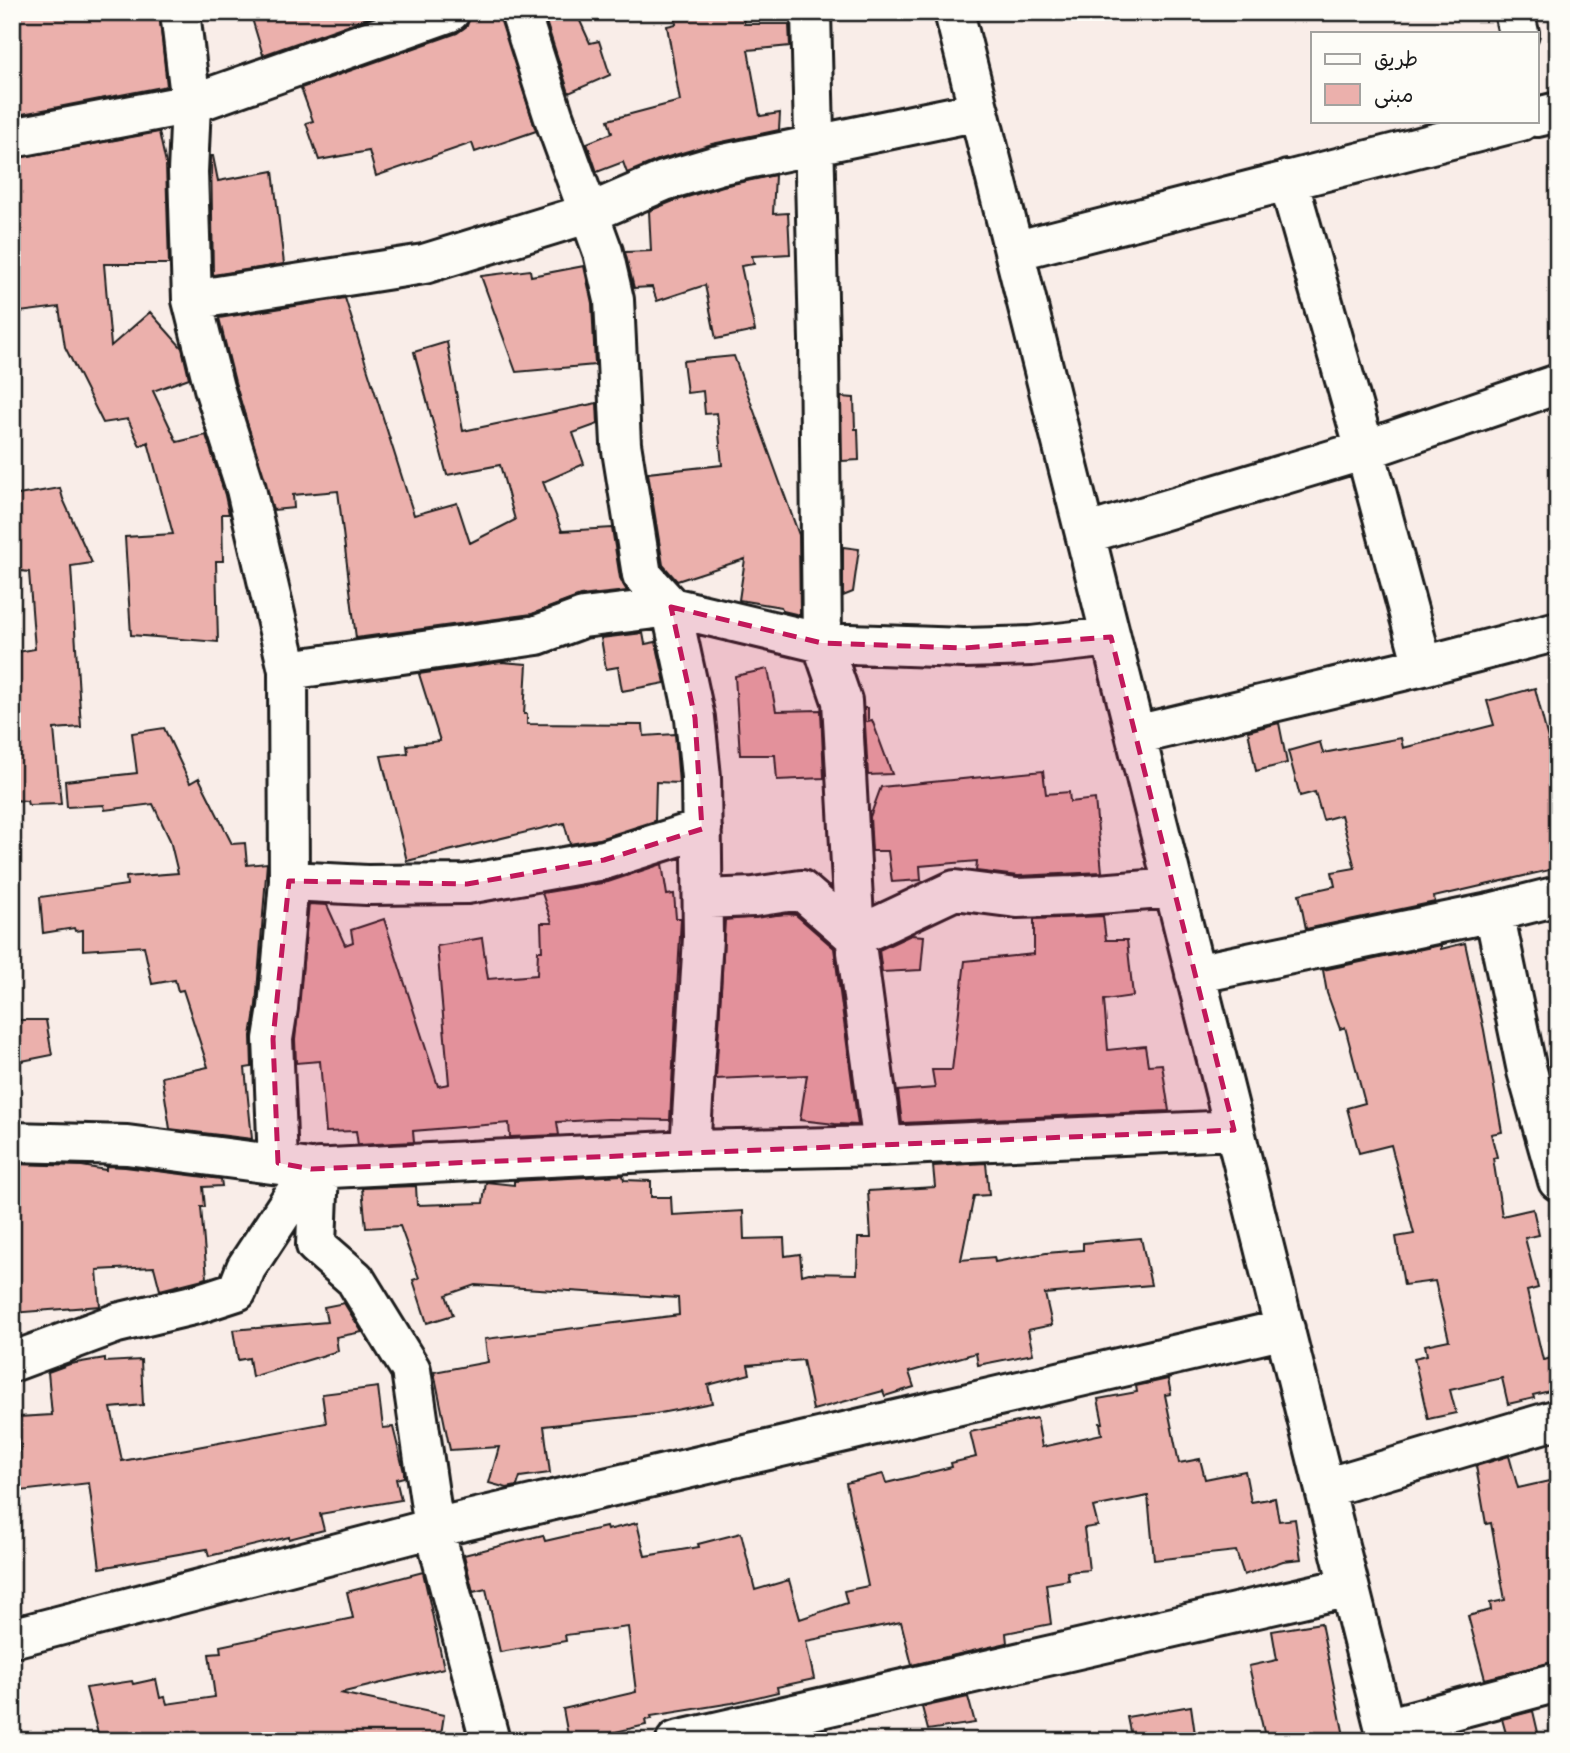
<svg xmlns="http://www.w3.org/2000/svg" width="1570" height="1753" font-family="Mali,'Playpen Sans Arabic',sans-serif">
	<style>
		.building { fill: #ebb0ac; stroke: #1c1c1c; stroke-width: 2 }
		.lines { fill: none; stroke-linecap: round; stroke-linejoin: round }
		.minor-casing { stroke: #1c1c1c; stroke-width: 44 }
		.minor { stroke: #fdfcf7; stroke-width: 38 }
		.marked { fill: #c2185b; fill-opacity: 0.2; stroke: #c2185b; stroke-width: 5; stroke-dasharray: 14 9; stroke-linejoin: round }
	</style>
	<rect width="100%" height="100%" fill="#f9ede8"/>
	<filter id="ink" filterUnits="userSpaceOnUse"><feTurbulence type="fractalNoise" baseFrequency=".0143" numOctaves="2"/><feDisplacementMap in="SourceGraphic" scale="14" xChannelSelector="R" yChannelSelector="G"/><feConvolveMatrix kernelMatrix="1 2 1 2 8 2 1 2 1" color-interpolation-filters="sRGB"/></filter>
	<g filter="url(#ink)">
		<path class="building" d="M12,12H159L167,86L12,116Z
			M250,12H384L263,55Z
			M471,12H499L536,131L475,152L472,143L376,176L369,151L319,160L306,123L313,121L301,88L457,33L467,26Z
			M543,12H576L590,43L599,41L610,75L569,93Z
			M714,12H743L744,24H789L790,46L748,50L760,116L780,113L779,130L712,144L658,160L627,173L623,162L597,172L587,143L612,133L608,120L680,101L667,26L676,24L675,17Z
			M159,132L166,164L169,264H104L111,346L150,312L182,348L189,378L153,391L177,442L206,435L225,495L229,514H222L223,561H216L218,642L131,635L125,537L173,534L148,442L140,446L128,419L103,423L65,347L59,307L20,312L12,262V159Z
			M211,156H213L218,181L273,171L284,264L213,275Z
			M775,175L773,214L788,213L790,254L752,256L754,264L741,266L755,331L716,339L705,285L657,301L652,287L634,288L625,252L651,251L649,211L671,202L723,186Z
			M584,266L592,303L595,365L516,372L481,276L530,270L531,276Z
			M345,298L414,515L457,503L470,543L515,520L500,465L447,475L414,352L447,342L463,431L597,403L598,424L573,433L584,464L543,482L562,531L612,528L620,578L627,591L580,596L532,614L356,638L338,491L293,495L294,508L273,510L235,382L219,318Z
			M734,356L799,535L800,615L783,611L781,607L739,600L745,559L677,581L663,565L648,473L722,465L717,413L705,414L703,391L687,393L683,361Z
			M841,397L854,398L855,429H858L859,460L842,461Z
			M60,488L63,499L92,563L71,566L81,727L54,729L61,804L28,805L27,801L12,800V653L35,649L29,572L12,570V496Z
			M843,547L859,549L853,592L843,596Z
			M643,633L645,644L656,642L665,683L622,691L618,667L606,669L601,638Z
			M501,662L527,664L524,714H527V724L643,725L644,736L675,734L679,783L656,782L655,821L599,839L570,844L564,823L407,861L381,756L408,753L407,745L440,741L419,674Z
			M768,669L776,711L821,710L824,778L777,780L775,755H740L735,676Z
			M1535,688L1550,747L1558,746V868L1434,897L1435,902L1306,929L1299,894L1335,886L1332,872L1355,868L1341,815L1323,820L1315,792L1300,796L1288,751L1320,742L1323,753L1401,738L1403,748L1494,725L1487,701Z
			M864,708H868V721L872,720L892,774L868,775Z
			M1279,723L1287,763L1256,771L1248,731Z
			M164,728L190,783L199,778L232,844L245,843L247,865L267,863L256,1005L251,1036L252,1067L245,1068L252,1139L170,1129L162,1077L208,1067L183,990L178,991L175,980L152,984L144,946L83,950V930L75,931L74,928L43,933L40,897L127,885L126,877L178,873L170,840L153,804L105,810L104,805L67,807L65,781L137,773L132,733Z
			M1043,771L1046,794L1069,792L1070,802L1095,799L1102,872L1018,876L976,871L977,861L920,866L921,880L892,882L888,851H872L870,817L881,787Z
			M662,864L667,895L674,894L676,918H681L670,1120L608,1119L557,1122L559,1135L510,1137L509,1123L413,1131L414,1142L358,1145L356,1131L326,1132L320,1061L296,1063L295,1040L309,904L327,905L345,945L353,942L351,930L384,919L438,1086L449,1084L437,946L482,938L488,979L537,975L538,951H542L541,923H552L542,893L608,882Z
			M786,914L796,915L834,948L858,1125L835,1124L800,1120L807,1075L716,1079L725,920Z
			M1103,916L1106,940H1127L1133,996L1104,1000L1108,1050L1145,1046L1148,1065L1162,1064L1169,1111L902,1123L898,1091L935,1088L932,1070H952L965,961L1034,954V919Z
			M911,935L924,936L921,970L882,972L879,950Z
			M1465,943L1484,1030L1502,1132L1491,1134L1497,1157L1493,1158L1502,1216L1533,1209L1539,1235L1525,1238L1538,1288L1527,1291L1543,1360L1558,1357V1389L1533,1395L1534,1398L1508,1404L1502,1378L1450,1390L1456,1413L1428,1419L1414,1358L1427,1355L1425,1345L1449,1340L1435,1281L1404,1285L1396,1237L1414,1234L1391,1145L1359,1153L1347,1108L1365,1103L1345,1027L1340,1029L1327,993L1323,970L1441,945V949Z
			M12,1020H46L52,1055L12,1063Z
			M986,1163L989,1195L974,1196L961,1260L994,1257L995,1262L1046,1253L1083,1250V1243L1141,1238L1151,1285L1045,1294L1052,1325L1028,1330L1033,1354L978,1365L976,1353L909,1372L914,1387L885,1396L883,1391L813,1410L803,1360L748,1365L750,1374L708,1385L712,1403L655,1414L544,1426L550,1473L520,1477L517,1486L507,1488L489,1483L499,1447L450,1450L434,1372L488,1362L485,1339L679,1315L678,1298L475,1285L446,1295L453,1315L427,1323L413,1280L419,1278L400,1226L366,1228L362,1188L416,1186L417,1205L483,1203L486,1182L514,1185V1181L623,1175L624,1180L651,1181V1197H671L672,1215L743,1211L744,1239L784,1238L785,1256L800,1254L802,1275L809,1273L857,1274L858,1238H871L868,1191L935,1187L933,1166Z
			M12,1164L82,1166L106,1170V1166L125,1167L221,1179L222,1186L203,1187L205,1207H201L207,1278L160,1290L154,1267L97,1270L100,1306L12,1313Z
			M344,1303L362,1332L336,1337L338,1351L252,1377L249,1358L238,1360L233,1330L327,1322L324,1307Z
			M105,1358V1362L141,1360L143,1405L111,1408L122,1461L326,1423L322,1394L378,1387L383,1428L393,1427L404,1472V1477L396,1479L401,1500L320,1514L324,1530L289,1539V1537L209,1556L207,1549L100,1568L89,1483L12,1492V1455L20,1452L18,1417L52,1415L48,1372L70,1364Z
			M1168,1379L1171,1394L1165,1395L1179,1463L1200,1459L1205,1479L1245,1471L1251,1502L1275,1498L1279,1521L1295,1519L1301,1559L1283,1561L1244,1575L1236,1551L1154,1560L1148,1496L1093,1507L1098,1526L1084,1528L1089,1570L1067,1572L1069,1580L1046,1584L1051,1624L1006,1633L1007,1643L912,1665L901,1622L806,1641L814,1679L777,1687L778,1692L732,1703L651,1716L652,1719L645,1720L646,1725L576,1741H569L563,1709L636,1692L628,1627L565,1635L566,1641L500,1652L486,1589L473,1592L464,1555L543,1535L545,1541L606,1527L607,1530L637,1523L645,1556L699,1547L698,1544L741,1533L755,1590L789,1580L800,1619L847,1603L844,1591L868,1586L846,1483L883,1474L886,1483L952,1467L951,1463L976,1457L970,1432L1037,1418L1042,1447L1102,1434L1100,1423H1103L1098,1399L1137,1392L1136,1386Z
			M1509,1456L1518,1488L1558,1479V1616L1550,1617L1558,1661L1485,1679L1468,1616L1491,1610L1490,1603L1505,1600L1491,1523L1486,1524L1476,1466Z
			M423,1572L444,1668L340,1693L444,1715L440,1741H100L86,1688L132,1681L133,1684L156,1679L160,1698L165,1697L167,1704L215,1697L209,1654L221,1653L220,1646L353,1618L347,1592Z
			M1321,1623L1344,1736L1311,1741H1269L1267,1737H1265L1249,1666L1277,1660L1272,1631Z
			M968,1697L975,1723L928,1730L922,1707Z
			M1191,1706L1196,1741H1132L1127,1717Z
			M1533,1711L1540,1741H1508L1502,1719Z"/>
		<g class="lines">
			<defs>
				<path id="minor" d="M180,12L191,104L188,172L192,300L214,388L246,489L288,670L289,881L278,1008L273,1039L278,1163
					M520,12L553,115L603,252L614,300L621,444L642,575L671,607L695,718L701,777L703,938L690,1150
					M811,12L819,340L822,643L842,701L855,937L883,1146
					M954,12L1388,1741
					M1514,12L1519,33
					M1537,117L1558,112
					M12,138L191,104L450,12
					M1288,180L1365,450L1423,666
					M1014,251L1521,121
					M192,300L424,264L590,213L664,181L718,165L979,111
					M1085,534L1365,450L1558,384
					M288,670L537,635L583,618L671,607L822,643L964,648L1031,646L1111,637
					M1136,735L1423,666L1558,631
					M289,881L367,885L467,884L604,860L702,829
					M703,899L754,897L801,890L855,937L955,890L1017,898L1073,896L1174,888
					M1494,912L1527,1071L1558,1181
					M1195,974L1494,912L1558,896
					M12,1142L127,1145L311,1169L690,1150L883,1146L1234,1130
					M319,1168L316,1245L355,1279L411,1370L434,1528L490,1741
					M12,1362L117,1323L197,1304L237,1291L246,1268L311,1169
					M1325,1488L1558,1419
					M12,1638L434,1528L1285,1329
					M1385,1728L1558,1682
					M676,1741L1349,1587"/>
			</defs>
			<use href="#minor" class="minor-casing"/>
			<use href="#minor" class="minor"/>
		</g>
	</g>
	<path class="marked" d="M671,607L822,643L964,648L1111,637L1234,1130L311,1169L278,1163L273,1039L289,881L467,884L604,860L702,829L695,718Z"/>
	<rect width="1570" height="1753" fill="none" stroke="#fdfcf7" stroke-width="42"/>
	<rect x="21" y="21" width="1528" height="1711" fill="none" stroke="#1c1c1c" stroke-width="2.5" filter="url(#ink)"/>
	<rect x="1311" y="32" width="228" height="91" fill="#fdfcf7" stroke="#a3a29f" stroke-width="2"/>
	<rect x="1325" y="54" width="35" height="10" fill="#fdfcf7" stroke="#a3a29f" stroke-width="2"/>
	<text x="1374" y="66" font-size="21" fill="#1c1c1c">طريق</text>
	<rect x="1325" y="84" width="35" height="21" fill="#ebb0ac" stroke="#a3a29f" stroke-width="2"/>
	<text x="1374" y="102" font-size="21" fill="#1c1c1c">مبنى</text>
</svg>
